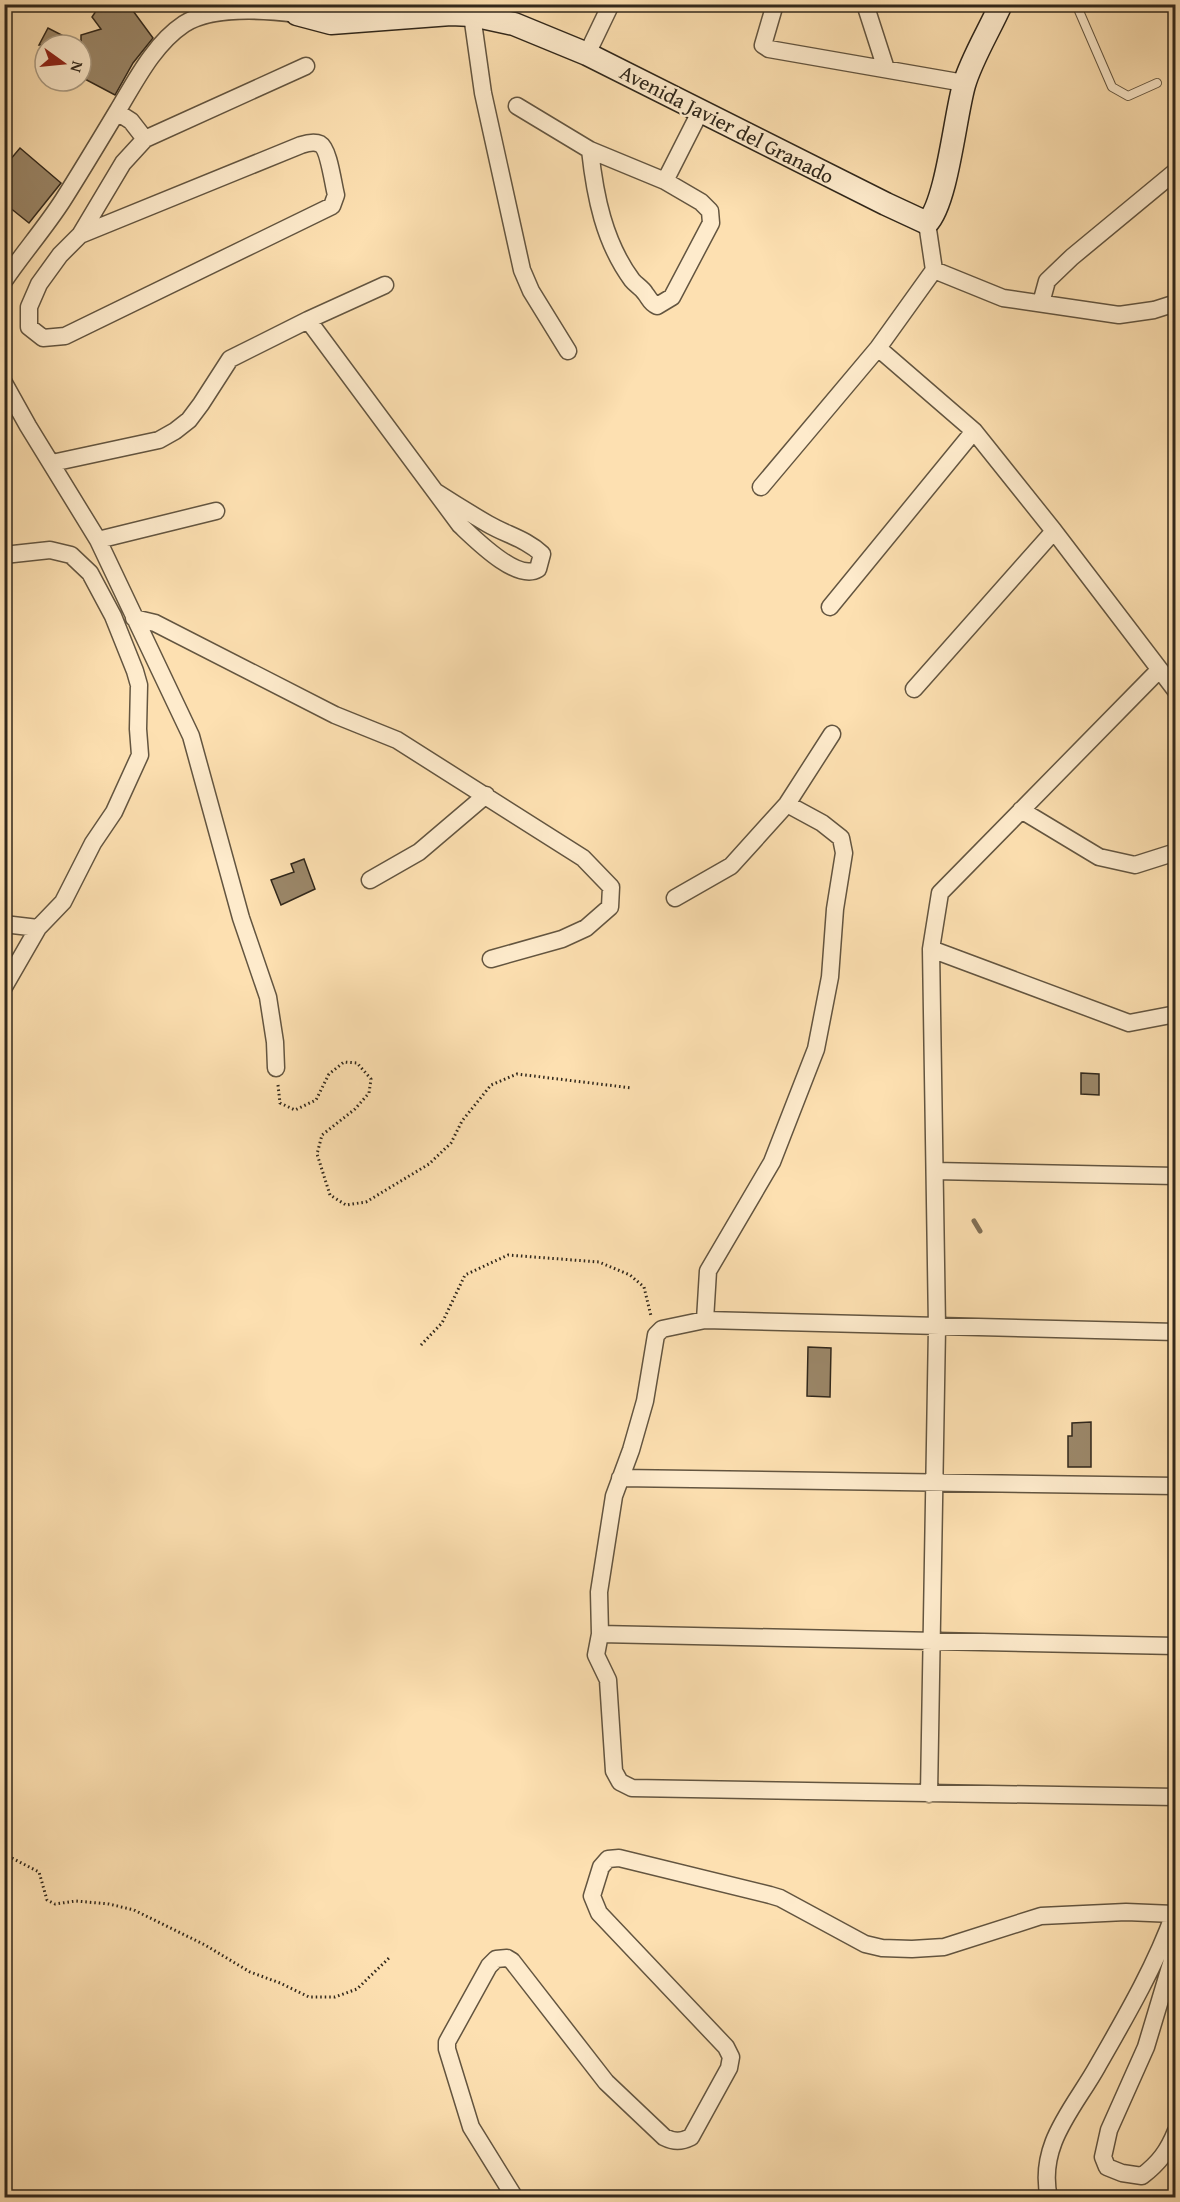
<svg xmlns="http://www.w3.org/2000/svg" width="1180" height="2202" font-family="'Gentium Book Plus',serif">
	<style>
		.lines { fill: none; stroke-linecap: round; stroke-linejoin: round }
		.stream { stroke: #817056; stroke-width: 5 }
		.building { fill: #9b8769; stroke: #30271b; stroke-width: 1.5 }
		.lane-casing { stroke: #635540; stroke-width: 10 }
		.street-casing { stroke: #635540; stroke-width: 19 }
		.secondary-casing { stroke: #30271b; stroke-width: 25 }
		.path { stroke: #30271b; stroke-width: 3; stroke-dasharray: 1.5 3; stroke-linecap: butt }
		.lane { stroke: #feebcc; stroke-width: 8 }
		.street { stroke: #feebcc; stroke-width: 16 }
		.secondary { stroke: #feebcc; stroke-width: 22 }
		.labels { text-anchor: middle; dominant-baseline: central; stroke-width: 4.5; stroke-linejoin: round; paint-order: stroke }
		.street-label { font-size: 21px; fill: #30271b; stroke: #feebcc }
	</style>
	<rect width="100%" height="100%" fill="#fde0b1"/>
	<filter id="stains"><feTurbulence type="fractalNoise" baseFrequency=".00333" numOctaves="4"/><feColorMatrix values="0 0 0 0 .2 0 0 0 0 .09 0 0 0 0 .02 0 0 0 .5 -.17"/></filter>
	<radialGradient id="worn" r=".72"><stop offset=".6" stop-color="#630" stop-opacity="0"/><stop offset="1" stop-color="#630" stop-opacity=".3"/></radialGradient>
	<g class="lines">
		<path class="stream" d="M974,1221L980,1231"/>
	</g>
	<path class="building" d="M109,4H128L153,38L133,63L115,95L81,77V45H39L48,28L81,45V35L101,29L92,17L98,8Z
		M20,148L61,183L29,223L4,203V167Z
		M304,859L315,889L281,905L271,880L294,872L291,864Z
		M1081,1073L1099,1074V1095L1081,1094Z
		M808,1347L831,1348L830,1397L807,1396Z
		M1091,1422V1467H1068V1436H1072V1423Z"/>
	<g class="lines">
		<defs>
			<path id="lane" d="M1076,4L1112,87L1128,96L1157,83"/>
			<path id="street" d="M775,4L763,45L769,49L964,83
				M865,4L886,69
				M472,15L483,93L522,270L531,291L568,351
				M587,54L611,4
				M517,106L590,150L665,181L701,202L710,211L711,223L672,297L657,306C650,303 650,299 645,293C642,288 636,285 632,280C604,242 595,196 590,150
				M117,112L131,121L145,139L306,66
				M665,181L701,110
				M927,223L934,270L1003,298L1119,315L1154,310L1176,303
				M80,235L301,145C307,143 314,141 320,144C329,149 333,184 336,195L332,206L65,336L43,338L29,327V307L39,284L60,255L80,235L123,163L145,139
				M4,281C23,253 45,228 63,200C82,170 100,140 118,110C136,80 154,44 184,24C212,6 266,10 297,14
				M1041,303L1047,281L1072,257L1176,171
				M308,320L460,525C475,539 517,582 538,569L542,554C526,539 507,535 488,524C471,514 453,503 436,492
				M878,348L974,431L1054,531L1176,691
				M4,383L28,426L98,540L191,736L241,918L268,997L275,1042L276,1068
				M52,463L159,440L175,431L189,420L201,404L230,359L308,320L385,285
				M761,487L878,348L934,270
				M98,540L216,511
				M4,555L50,550L71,555L90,573L113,616L135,671L139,685L138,729L140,755L114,812L93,843L63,902L38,928L4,987
				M830,607L974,431
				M134,618L155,623L335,715L397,740L583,858L611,887L610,907L586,928L562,939L491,959
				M914,689L1054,531
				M1021,810L1099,857L1135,865L1176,852
				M370,880L419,852L486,795
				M675,898L731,866L787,804L832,734
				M4,924L38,928
				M931,949L1129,1023L1176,1014
				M935,1171L1176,1176
				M705,1320L708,1271L772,1162L816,1049L830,977L835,909L844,853L841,838L822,823L787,804
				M620,1478L1176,1486
				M600,1634L599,1592L614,1496L631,1450L645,1401L656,1335L662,1329L705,1320L1176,1332
				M1176,1646L600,1634L596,1655L608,1680L614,1771L620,1782L632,1788L1176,1797
				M929,1794L937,1327L931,949L940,893L1159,670
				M1176,1947L1146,2047L1109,2130L1103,2157L1107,2167L1122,2173L1142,2176C1159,2163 1168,2151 1176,2131
				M515,2198L471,2127L447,2049V2042L489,1966L496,1959L507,1958L512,1961L606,2082L664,2137C674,2142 681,2142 691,2137L729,2068L731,2057L726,2047L599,1913L592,1896L601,1867L608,1859L619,1858L770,1895L780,1898L865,1944L882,1948L912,1949L944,1947L1041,1916L1126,1912L1174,1914
				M1049,2198C1037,2145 1074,2108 1097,2067C1125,2018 1155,1967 1174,1914H1176"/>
			<path id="secondary" d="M291,4L297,14L331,23L451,14L472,15L514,24L587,54L886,204L927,223C947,203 955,116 964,85C971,60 990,29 1001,4"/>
		</defs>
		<use href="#lane" class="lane-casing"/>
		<use href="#street" class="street-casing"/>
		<use href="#secondary" class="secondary-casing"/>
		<path class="path" d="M278,1085L280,1103L295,1110L316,1100L329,1074L344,1062L357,1063L371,1079L369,1093L355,1109L322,1135L317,1154L330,1195L346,1205L366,1202L429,1164L451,1143L462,1121L491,1085L517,1074L632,1088
			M421,1345L442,1323L465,1275L508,1255L599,1262L630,1275L644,1287L651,1316
			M4,1854L39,1872L47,1900L55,1904L76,1901L109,1904L134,1910L205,1945L250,1972L280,1983L309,1997H335L357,1989L389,1958"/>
		<use href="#lane" class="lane"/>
		<use href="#street" class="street"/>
		<use href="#secondary" class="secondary"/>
	</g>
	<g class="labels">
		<g class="street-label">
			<text transform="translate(727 124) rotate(27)">Avenida Javier del Granado</text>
		</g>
	</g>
	<rect width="1180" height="2202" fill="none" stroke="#fde0b1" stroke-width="24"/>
	<rect x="6" y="6" width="1168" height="2190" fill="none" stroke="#30271b" stroke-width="3"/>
	<rect x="12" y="12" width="1156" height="2178" fill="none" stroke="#30271b" stroke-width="1.5"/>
	<g transform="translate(63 63) rotate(105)"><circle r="28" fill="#feebcc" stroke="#ac9d85" stroke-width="1.5"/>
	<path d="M0-4.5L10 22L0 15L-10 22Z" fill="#8f2418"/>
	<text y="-9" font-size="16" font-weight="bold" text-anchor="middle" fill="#30271b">N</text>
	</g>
	<rect width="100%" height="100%" filter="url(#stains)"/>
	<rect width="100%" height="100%" fill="url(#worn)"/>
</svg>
